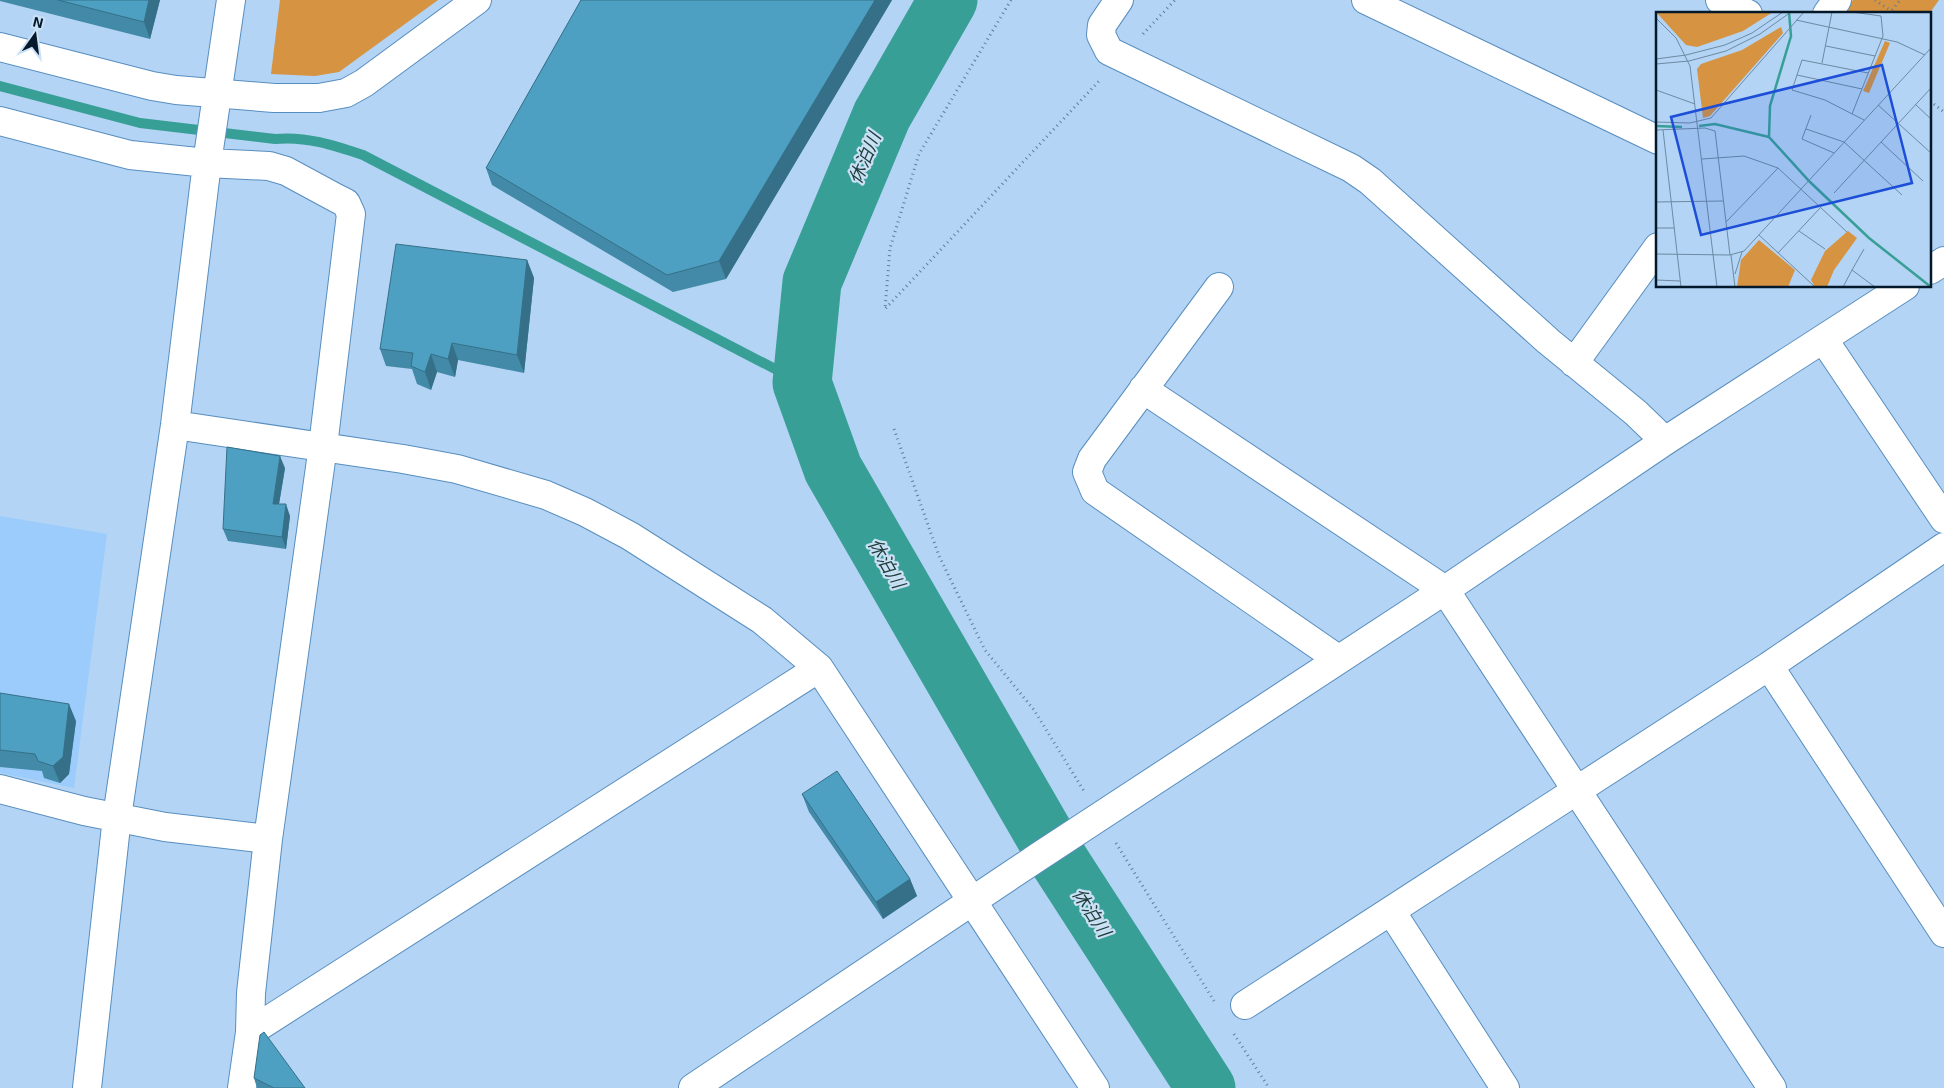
<svg xmlns="http://www.w3.org/2000/svg" width="1944" height="1088" font-family="'Exo 2','Noto Sans JP',sans-serif">
	<style>
		.built { fill: #9bccfb }
		.green { fill: #d69342 }
		.lines { fill: none; stroke-linecap: round; stroke-linejoin: round }
		.stream { stroke: #389f97; stroke-width: 10 }
		.river { stroke: #389f97; stroke-width: 59 }
		.minor-casing { stroke: #588ebf; stroke-width: 30 }
		.path { stroke: #627e98; stroke-width: 3; stroke-dasharray: 1 4; stroke-linecap: butt }
		.minor { stroke: #fff; stroke-width: 28 }
		.wall { fill: #428aa7 }
		.shaded-wall { fill: #367088 }
		.building { fill: #4da0c2; stroke: #367088 }
		.labels { text-anchor: middle; dominant-baseline: central; stroke-width: 4.5; stroke-linejoin: round; paint-order: stroke }
		.water-label { font-size: 18px; font-style: italic; fill: #203f3c; stroke: #cae0f5 }
		.inset-river { fill: none; stroke: #389f97; stroke-width: 2.5 }
		.inset-road { fill: none; stroke: #6d89a4; stroke-width: 1 }
		.view { fill: #1d4ed8; fill-opacity: 0.15; stroke: #1d4ed8; stroke-width: 2.5 }
		.inset-edge { fill: none; stroke: #03182b; stroke-width: 2.5 }
	</style>
	<rect width="100%" height="100%" fill="#b3d4f4"/>
	<path class="built" d="M0,516L107,534L74,788L0,773Z"/>
	<path class="green" d="M280,0H438L339,72L315,76L271,74Z
		M1853,0H1939L1929,14H1843Z"/>
	<g class="lines">
		<path class="stream" d="M0,86L140,123L275,139C306,136 333,145 363,155L802,383"/>
		<path class="river" d="M948,0L882,115L812,282L802,383L833,469L1060,862L1206,1088"/>
		<defs>
			<path id="minor" d="M1119,0L1102,25L1101,35L1109,51L1351,168L1370,181L1548,341L1636,413L1665,441
				M1366,0L1658,140
				M1720,0L1748,14
				M1827,14L1837,0
				M0,47L152,86L176,90L274,98H319L346,93L364,83L477,0
				M0,121L130,155L207,163L269,166L286,171L336,198L346,203L351,214L323,446L268,839L251,993L250,1032L242,1088
				M1930,270L1944,261
				M1219,287L1092,459L1087,472L1095,491L1338,659
				M1824,340L1944,519
				M1574,363L1658,247
				M1143,389L1445,590L1772,1088
				M175,425L403,459L457,469L546,495L585,512L630,536L762,620L819,668L1095,1088
				M1769,666L1944,933
				M0,789L84,811L165,827L268,839
				M1391,911L1505,1088
				M1245,1005L1769,666L1944,547
				M250,1032L819,668
				M87,1088L117,817L175,425L207,163L231,0
				M693,1088L1038,857L1445,590L1665,441L1905,286"/>
		</defs>
		<use href="#minor" class="minor-casing"/>
		<path class="path" d="M1011,0L919,154L890,248L885,309L1100,80
			M1875,0L1891,11
			M1889,14L1900,0
			M1143,34L1175,0
			M1930,101L1944,112
			M894,429L939,556L985,650L1034,710L1084,791
			M1116,843L1214,1001
			M1234,1034L1269,1088"/>
		<use href="#minor" class="minor"/>
	</g>
	<path class="wall" d="M0,0H160L150,39L0,1Z
		M581,0H892L726,279L673,292L492,185L486,168Z
		M527,260L534,278L524,373L458,360L455,377L437,372L431,390L417,384L412,369L386,366L380,349Z
		M285,468L279,504L290,516L286,549L228,541L223,529Z
		M0,693L76,721L69,774L60,783L44,778L42,771L0,767Z
		M802,794L910,879L917,896L883,919L809,812Z
		M254,1078L305,1088H257Z"/>
	<path class="shaded-wall" d="M149,0H160L150,39L144,22Z
		M875,0H892L726,279L719,261Z
		M527,260L534,278L524,373L517,355Z
		M452,343L458,360L455,377L448,359Z
		M431,354L437,372L431,390L425,372Z
		M280,456L285,468L277,516L273,504Z
		M286,504L290,516L286,549L282,537Z
		M69,704L76,721L69,774L60,783L53,766Z
		M910,879L917,896L883,919L876,902Z"/>
	<path class="building" d="M58,0H149L144,22Z
		M581,0H875L719,261L667,275L486,168Z
		M396,244L527,260L517,355L452,343L448,359L431,354L425,372L411,366L413,353L380,349Z
		M227,447L280,456L273,504H286L282,537L223,529Z
		M0,693L69,704L63,757L53,766L38,761L35,754L0,750Z
		M837,771L910,879L876,902L802,794Z
		M264,1032L305,1088H274L254,1078L260,1035Z"/>
	<g class="labels">
		<g class="water-label">
			<text transform="translate(864 158) rotate(-67)">休泊川</text>
			<text transform="translate(887 563) rotate(60)">休泊川</text>
			<text transform="translate(1092 912) rotate(57)">休泊川</text>
		</g>
	</g>
	<g transform="translate(1656 12)">
		<rect width="275" height="275" fill="#b3d4f4"/>
		<path d="M0,0H117L87,19L41,35L30,33ZM125,15L127,21L54,104L47,106L41,57L45,52L86,38ZM229,29L234,31L213,81L207,79ZM192,219L201,226L178,258L171,275H159L155,268L169,239ZM103,228L139,258L132,275H81L85,248Z" fill="#d69342"/>
		<path class="inset-river" d="M133,0L135,24L114,94L113,125L154,170L213,226L275,275M0,114L26,115M43,114L59,112L113,125"/>
		<path class="inset-road" d="M196,0L225,4L227,24L196,102M0,6L20,26L34,54L61,275M140,8L241,30L269,43M170,34L219,44M0,47L30,43L69,33L96,21L127,0M166,51L176,0M0,52L33,49L70,39L104,22L135,0M141,63L206,77M0,78L39,92M259,92L275,107M222,93L275,141M155,103L146,127L178,141M208,108L169,88L136,78L146,48L212,61M0,110L34,111L55,106L148,0M150,117L188,130L246,183M0,118L49,116L59,119L74,243M7,118L25,275M225,130L267,169M46,147L88,144L122,156L191,220M178,181L275,76M0,190L67,189M70,210L122,156M0,216H18M143,219L169,237M103,223L158,274M122,241L165,195M0,242L74,243L88,239L275,36M75,243L79,275M196,258L208,237M79,262L86,240M0,268L24,269M187,275L196,258L219,275"/>
		<path class="view" d="M226,53L256,171L45,223L15,105Z"/>
		<rect width="275" height="275" class="inset-edge"/>
	</g>
	<g transform="translate(35 35) rotate(14)" stroke="#cae0f5" stroke-width="4" paint-order="stroke">
	<path d="M0-4L9 19L0 12L-9 19Z" fill="#03182b"/>
	<text y="-8" font-size="14" font-weight="bold" text-anchor="middle" fill="#03182b">N</text>
	</g>
</svg>
